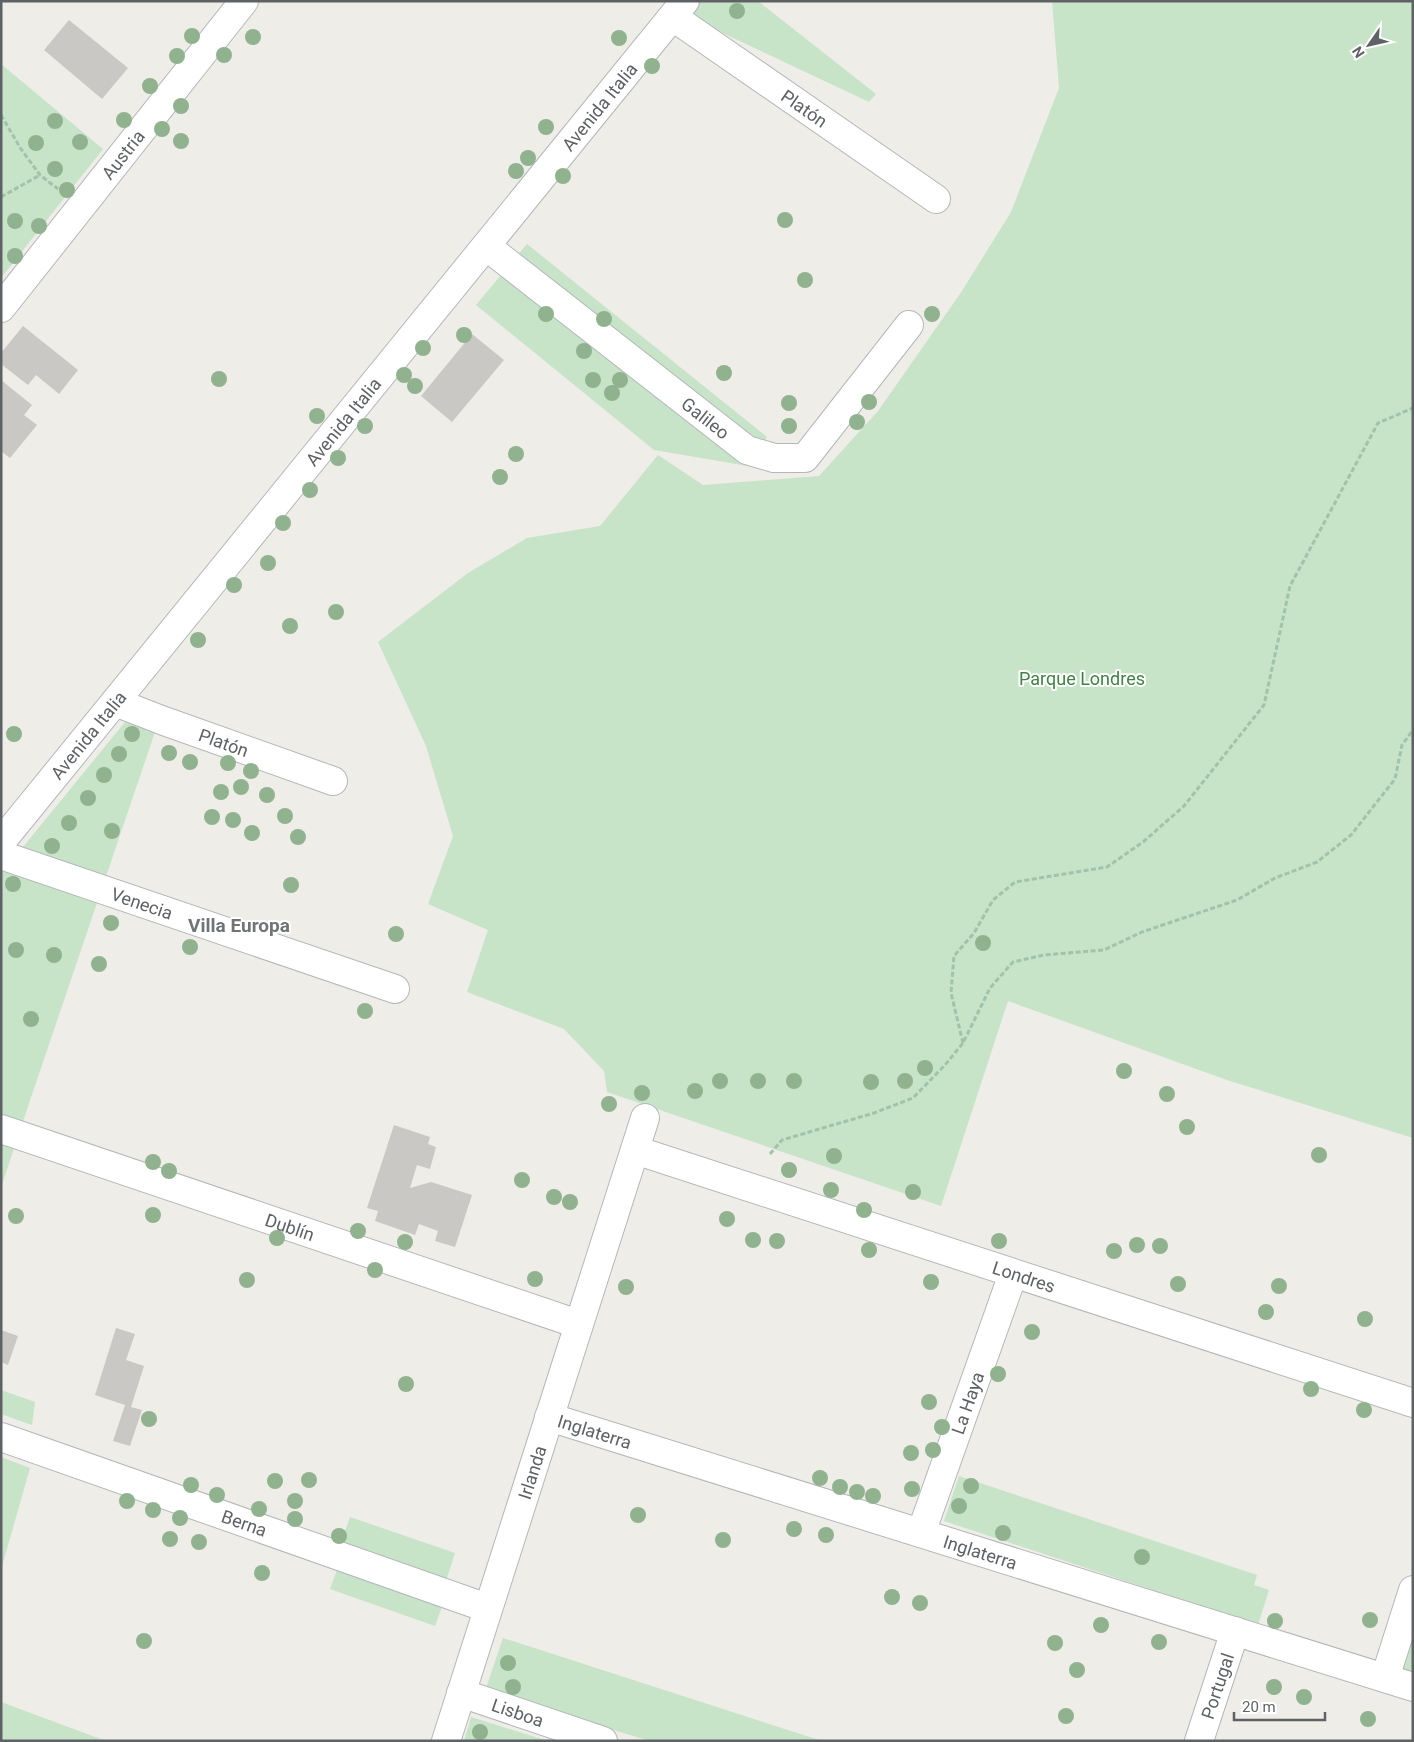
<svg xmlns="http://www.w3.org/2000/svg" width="1414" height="1742" font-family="Roboto,sans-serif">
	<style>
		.green { fill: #c7e3c8 }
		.building { fill: #cac8c4 }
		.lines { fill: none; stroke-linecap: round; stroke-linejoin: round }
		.street-casing { stroke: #b4b7ba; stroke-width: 30 }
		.path { stroke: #a1c3ab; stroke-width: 3; stroke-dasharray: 5 2.5; stroke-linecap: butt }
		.street { stroke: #fff; stroke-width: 28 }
		.tree { fill: #90b28e }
		.labels { text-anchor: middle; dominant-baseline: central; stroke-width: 4; stroke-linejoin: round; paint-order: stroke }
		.street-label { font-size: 18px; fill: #5f6265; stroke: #fff }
		.park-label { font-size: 18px; fill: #428145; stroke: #fff }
		.neighbourhood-label { font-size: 19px; font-weight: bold; fill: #707477; stroke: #fff }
	</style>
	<rect width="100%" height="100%" fill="#efede7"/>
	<path class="green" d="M699,1H758L876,94L869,102L687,16Z
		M1052,1H1413V1138L1227,1080L1008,1001L941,1206L607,1092L604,1071L564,1029L467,992L488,930L428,904L453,836L426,746L378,642L468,573L527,538L600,526L658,455L703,485L819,476L878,411L962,291L1011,212L1059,88Z
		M1,64L103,149L1,278Z
		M527,244L767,437L748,466L654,450L476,305Z
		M125,722L156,729L21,1127L1,1119V874Z
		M1,1144L14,1148L1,1188Z
		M1,1390L35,1402L32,1425L1,1414Z
		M1,1457L30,1468L1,1570Z
		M959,1476L1257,1575L1254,1585L1269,1590L1258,1625L944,1521Z
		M350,1517L455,1553L446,1581L340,1545Z
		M337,1570L442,1607L435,1626L330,1589Z
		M1413,1616V1688L1391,1682Z
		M503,1638L822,1741H650L485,1691Z
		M1,1702L106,1741H1Z
		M471,1717L548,1741H464Z"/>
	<path class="building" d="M69,20L128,68L102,99L44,50Z
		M23,326L78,370L59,394L36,375L28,385L1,364V353Z
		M472,334L504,360L452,422L421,396Z
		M1,380L32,405L24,415L37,425L10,458L1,451Z
		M394,1125L430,1137L428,1144L436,1147L430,1169L417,1165L410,1188L431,1182L472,1195L455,1247L435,1241L438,1231L419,1224L415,1235L375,1221L378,1211L367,1208Z
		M116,1328L135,1334L126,1360L144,1366L131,1407L142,1410L130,1446L113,1441L125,1405L95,1395Z
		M1,1330L18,1336L8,1365L1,1362Z"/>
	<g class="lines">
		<defs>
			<g id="street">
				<path id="s1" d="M673,17L936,199"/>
				<path id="s2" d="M486,246L747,450L774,458H805L909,325"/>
				<path id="s3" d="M1,308L244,1"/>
				<path id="s4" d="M115,702L164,721L333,781"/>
				<path id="s5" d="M1,842L685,1"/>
				<path id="s6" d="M1,855L395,989"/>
				<path id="s7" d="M1,1129L578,1324"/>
				<path id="s8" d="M635,1150L1413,1403"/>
				<path id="s9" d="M549,1417L1413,1687"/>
				<path id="s10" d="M1,1437L487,1608"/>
				<path id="s11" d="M921,1533L1013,1274"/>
				<path d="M1385,1678L1413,1590"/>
				<path id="s12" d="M461,1693L603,1741"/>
				<path id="s13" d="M446,1741L645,1118"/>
				<path id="s14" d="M1199,1741L1235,1631"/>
			</g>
		</defs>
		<use href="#street" class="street-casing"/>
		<path class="path" d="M1,115L21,149L40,175L58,189
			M1,197L40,175
			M963,1043L951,993L954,956L974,933L993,900L1015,882L1107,867L1143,842L1184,806L1264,705L1290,586L1378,423L1413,408
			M770,1154L782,1140L874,1113L913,1098L945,1065L963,1043L990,988L1013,962L1044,955L1104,950L1142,932L1237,900L1275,878L1317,862L1351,835L1395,779L1402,745L1413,730"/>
		<use href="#street" class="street"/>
	</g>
	<g class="tree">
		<circle cx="737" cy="11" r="8"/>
		<circle cx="192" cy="36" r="8"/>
		<circle cx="253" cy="37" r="8"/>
		<circle cx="619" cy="38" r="8"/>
		<circle cx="224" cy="55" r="8"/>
		<circle cx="177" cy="56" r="8"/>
		<circle cx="652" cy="66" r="8"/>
		<circle cx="150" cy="86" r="8"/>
		<circle cx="181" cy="106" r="8"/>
		<circle cx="124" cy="120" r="8"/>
		<circle cx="55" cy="121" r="8"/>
		<circle cx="546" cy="127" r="8"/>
		<circle cx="162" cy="129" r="8"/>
		<circle cx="181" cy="141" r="8"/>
		<circle cx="80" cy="142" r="8"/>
		<circle cx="36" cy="143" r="8"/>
		<circle cx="528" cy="158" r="8"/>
		<circle cx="55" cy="169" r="8"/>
		<circle cx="516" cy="171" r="8"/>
		<circle cx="563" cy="176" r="8"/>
		<circle cx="67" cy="190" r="8"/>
		<circle cx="785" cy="220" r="8"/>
		<circle cx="15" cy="221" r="8"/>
		<circle cx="39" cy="226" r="8"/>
		<circle cx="15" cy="256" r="8"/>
		<circle cx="805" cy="280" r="8"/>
		<circle cx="546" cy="314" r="8"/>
		<circle cx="932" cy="314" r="8"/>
		<circle cx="604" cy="319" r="8"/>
		<circle cx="464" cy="335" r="8"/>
		<circle cx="423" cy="348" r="8"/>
		<circle cx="584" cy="351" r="8"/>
		<circle cx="724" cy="373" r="8"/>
		<circle cx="404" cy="375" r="8"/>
		<circle cx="219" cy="379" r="8"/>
		<circle cx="593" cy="380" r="8"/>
		<circle cx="620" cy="380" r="8"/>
		<circle cx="415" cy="386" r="8"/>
		<circle cx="612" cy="393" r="8"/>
		<circle cx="869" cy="402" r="8"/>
		<circle cx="789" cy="403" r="8"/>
		<circle cx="317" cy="416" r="8"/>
		<circle cx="857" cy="422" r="8"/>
		<circle cx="365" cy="426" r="8"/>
		<circle cx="789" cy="426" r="8"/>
		<circle cx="516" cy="454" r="8"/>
		<circle cx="338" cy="458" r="8"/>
		<circle cx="500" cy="477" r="8"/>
		<circle cx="310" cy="490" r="8"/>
		<circle cx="283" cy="523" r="8"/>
		<circle cx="268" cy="563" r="8"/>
		<circle cx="234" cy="585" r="8"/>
		<circle cx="336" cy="612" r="8"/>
		<circle cx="290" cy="626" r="8"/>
		<circle cx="198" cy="640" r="8"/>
		<circle cx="14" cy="734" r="8"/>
		<circle cx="132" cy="734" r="8"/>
		<circle cx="169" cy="753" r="8"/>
		<circle cx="119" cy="754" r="8"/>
		<circle cx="190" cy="762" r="8"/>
		<circle cx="228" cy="763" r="8"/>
		<circle cx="251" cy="771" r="8"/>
		<circle cx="104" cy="775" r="8"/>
		<circle cx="241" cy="787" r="8"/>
		<circle cx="221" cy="792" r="8"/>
		<circle cx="267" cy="795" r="8"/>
		<circle cx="88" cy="798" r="8"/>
		<circle cx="285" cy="816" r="8"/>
		<circle cx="212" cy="817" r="8"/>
		<circle cx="233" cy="820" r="8"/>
		<circle cx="69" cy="823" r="8"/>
		<circle cx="112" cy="831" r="8"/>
		<circle cx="252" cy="833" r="8"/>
		<circle cx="298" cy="837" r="8"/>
		<circle cx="52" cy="846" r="8"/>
		<circle cx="13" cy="884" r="8"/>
		<circle cx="291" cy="885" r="8"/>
		<circle cx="111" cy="923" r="8"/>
		<circle cx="396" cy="934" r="8"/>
		<circle cx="983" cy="943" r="8"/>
		<circle cx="190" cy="947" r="8"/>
		<circle cx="16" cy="950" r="8"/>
		<circle cx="54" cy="955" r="8"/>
		<circle cx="99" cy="964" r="8"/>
		<circle cx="365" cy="1011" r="8"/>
		<circle cx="31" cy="1019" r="8"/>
		<circle cx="925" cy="1068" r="8"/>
		<circle cx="1124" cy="1071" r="8"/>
		<circle cx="720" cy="1081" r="8"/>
		<circle cx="758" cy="1081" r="8"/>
		<circle cx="794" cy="1081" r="8"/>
		<circle cx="905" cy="1081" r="8"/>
		<circle cx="871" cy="1082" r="8"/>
		<circle cx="695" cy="1091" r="8"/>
		<circle cx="642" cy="1093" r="8"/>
		<circle cx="1167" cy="1094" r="8"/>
		<circle cx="609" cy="1104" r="8"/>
		<circle cx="1187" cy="1127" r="8"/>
		<circle cx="1319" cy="1155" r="8"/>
		<circle cx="834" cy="1156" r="8"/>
		<circle cx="153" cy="1162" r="8"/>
		<circle cx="789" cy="1170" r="8"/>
		<circle cx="169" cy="1171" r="8"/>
		<circle cx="522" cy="1180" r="8"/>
		<circle cx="831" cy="1190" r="8"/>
		<circle cx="913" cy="1192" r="8"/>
		<circle cx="554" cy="1197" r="8"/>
		<circle cx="570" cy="1202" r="8"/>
		<circle cx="864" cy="1210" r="8"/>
		<circle cx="153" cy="1215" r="8"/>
		<circle cx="16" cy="1216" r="8"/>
		<circle cx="727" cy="1219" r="8"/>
		<circle cx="358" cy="1231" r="8"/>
		<circle cx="277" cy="1238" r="8"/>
		<circle cx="753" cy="1240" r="8"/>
		<circle cx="777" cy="1241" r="8"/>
		<circle cx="999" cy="1241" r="8"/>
		<circle cx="405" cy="1242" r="8"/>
		<circle cx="1137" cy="1245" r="8"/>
		<circle cx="1160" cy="1246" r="8"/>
		<circle cx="869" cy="1250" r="8"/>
		<circle cx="1114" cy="1251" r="8"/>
		<circle cx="375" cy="1270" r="8"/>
		<circle cx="535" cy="1279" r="8"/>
		<circle cx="247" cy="1280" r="8"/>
		<circle cx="931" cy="1282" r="8"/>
		<circle cx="1178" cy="1284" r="8"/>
		<circle cx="1279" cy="1286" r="8"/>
		<circle cx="626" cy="1287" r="8"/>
		<circle cx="1266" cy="1312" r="8"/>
		<circle cx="1365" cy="1319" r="8"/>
		<circle cx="1032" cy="1332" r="8"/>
		<circle cx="998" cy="1374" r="8"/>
		<circle cx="406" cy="1384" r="8"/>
		<circle cx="1311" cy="1389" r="8"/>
		<circle cx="929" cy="1402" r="8"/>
		<circle cx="1364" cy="1410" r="8"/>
		<circle cx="149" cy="1419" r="8"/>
		<circle cx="942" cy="1427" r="8"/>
		<circle cx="933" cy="1450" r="8"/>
		<circle cx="911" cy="1453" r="8"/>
		<circle cx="820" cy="1478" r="8"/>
		<circle cx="309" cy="1480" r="8"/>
		<circle cx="275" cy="1481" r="8"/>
		<circle cx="191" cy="1485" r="8"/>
		<circle cx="971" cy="1486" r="8"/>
		<circle cx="840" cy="1487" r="8"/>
		<circle cx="912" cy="1489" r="8"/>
		<circle cx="857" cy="1492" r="8"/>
		<circle cx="217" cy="1495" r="8"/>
		<circle cx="873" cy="1496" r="8"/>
		<circle cx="127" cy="1501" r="8"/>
		<circle cx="295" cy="1501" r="8"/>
		<circle cx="959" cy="1506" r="8"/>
		<circle cx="259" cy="1509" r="8"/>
		<circle cx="153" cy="1510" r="8"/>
		<circle cx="638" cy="1515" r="8"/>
		<circle cx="180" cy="1518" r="8"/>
		<circle cx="295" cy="1519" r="8"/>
		<circle cx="794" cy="1529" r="8"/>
		<circle cx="1003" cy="1533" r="8"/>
		<circle cx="826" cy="1535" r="8"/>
		<circle cx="339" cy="1536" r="8"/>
		<circle cx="170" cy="1539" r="8"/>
		<circle cx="723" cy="1540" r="8"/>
		<circle cx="199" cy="1542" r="8"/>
		<circle cx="1142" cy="1557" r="8"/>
		<circle cx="262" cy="1573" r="8"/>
		<circle cx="892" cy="1597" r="8"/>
		<circle cx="920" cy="1603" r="8"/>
		<circle cx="1370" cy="1620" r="8"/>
		<circle cx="1275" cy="1621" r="8"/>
		<circle cx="1101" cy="1625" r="8"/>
		<circle cx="144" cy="1641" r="8"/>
		<circle cx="1159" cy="1642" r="8"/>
		<circle cx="1055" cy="1643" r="8"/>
		<circle cx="508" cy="1663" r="8"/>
		<circle cx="1077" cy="1670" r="8"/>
		<circle cx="513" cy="1687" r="8"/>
		<circle cx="1274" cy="1687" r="8"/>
		<circle cx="1304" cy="1697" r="8"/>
		<circle cx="1066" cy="1716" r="8"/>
		<circle cx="1368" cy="1719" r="8"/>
		<circle cx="480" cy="1732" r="8"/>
	</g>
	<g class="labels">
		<g class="street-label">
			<text stroke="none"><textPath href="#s5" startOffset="948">Avenida Italia</textPath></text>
			<text stroke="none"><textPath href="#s1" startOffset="160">Platón</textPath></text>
			<text stroke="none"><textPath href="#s3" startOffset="196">Austria</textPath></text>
			<text stroke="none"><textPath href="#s2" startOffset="279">Galileo</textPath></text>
			<text stroke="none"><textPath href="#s5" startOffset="542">Avenida Italia</textPath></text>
			<text stroke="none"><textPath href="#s5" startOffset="138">Avenida Italia</textPath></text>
			<text stroke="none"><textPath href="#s4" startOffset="116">Platón</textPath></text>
			<text stroke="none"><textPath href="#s6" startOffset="149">Venecia</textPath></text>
			<text stroke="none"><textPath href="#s7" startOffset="305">Dublín</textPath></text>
			<text stroke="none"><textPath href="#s8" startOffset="409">Londres</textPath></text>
			<text stroke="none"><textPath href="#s11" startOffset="138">La Haya</textPath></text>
			<text stroke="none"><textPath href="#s9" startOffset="48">Inglaterra</textPath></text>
			<text stroke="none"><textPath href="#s13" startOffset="282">Irlanda</textPath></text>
			<text stroke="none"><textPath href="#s10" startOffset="258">Berna</textPath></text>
			<text stroke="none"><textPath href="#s9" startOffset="452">Inglaterra</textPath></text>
			<text stroke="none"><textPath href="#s14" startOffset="58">Portugal</textPath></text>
			<text stroke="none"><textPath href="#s12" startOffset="60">Lisboa</textPath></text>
		</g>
		<g class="park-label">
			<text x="1082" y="678">Parque Londres</text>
		</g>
		<g class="neighbourhood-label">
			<text x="239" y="925">Villa Europa</text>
		</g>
	</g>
	<rect width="1414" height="1742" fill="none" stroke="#5f6265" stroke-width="5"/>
	<g transform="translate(1369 45) rotate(236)" stroke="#ffffff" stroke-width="4" paint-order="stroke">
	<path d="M0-4L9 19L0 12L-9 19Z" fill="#5f6265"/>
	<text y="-8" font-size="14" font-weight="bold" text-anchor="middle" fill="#5f6265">N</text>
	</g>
	<path d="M1234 1712v8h91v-8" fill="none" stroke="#5f6265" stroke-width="2.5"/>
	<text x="1242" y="1712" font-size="15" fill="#5f6265" stroke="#ffffff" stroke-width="4" paint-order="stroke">20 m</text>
</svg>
